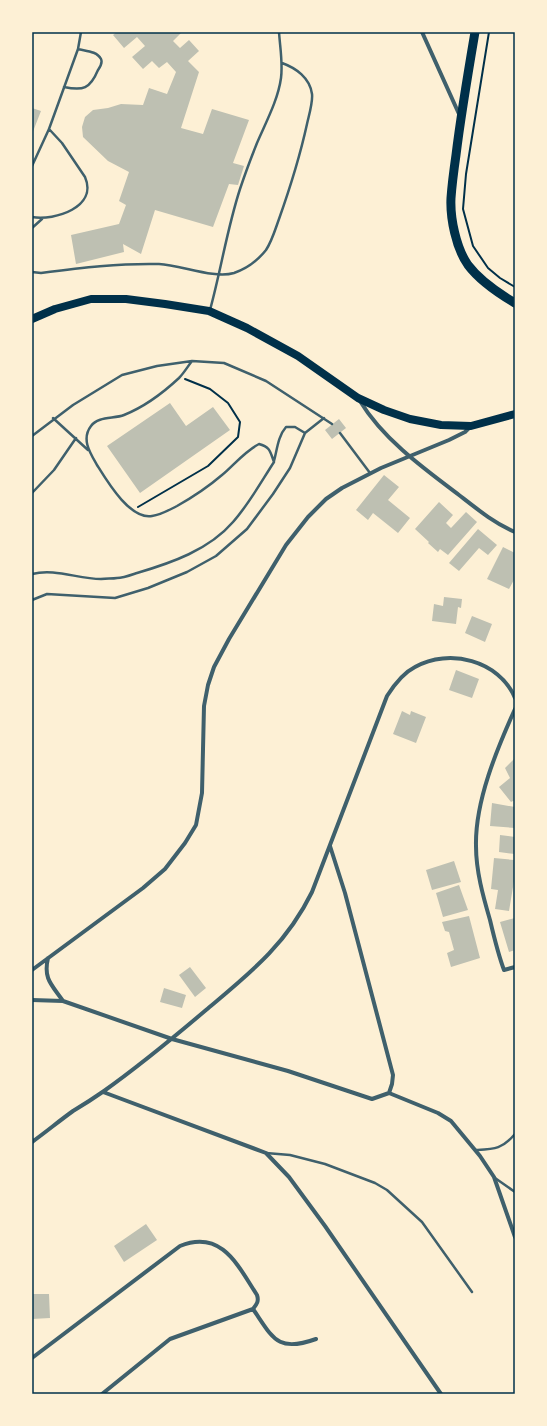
<svg xmlns="http://www.w3.org/2000/svg" width="547" height="1426" font-family="Montserrat,sans-serif">
	<style>
		.building { fill: #bec0b2 }
		.lines { fill: none; stroke-linecap: round; stroke-linejoin: round }
		.path { stroke: #003049; stroke-width: 2 }
		.service { stroke: #3f606c; stroke-width: 2.5 }
		.minor { stroke: #3f606c; stroke-width: 4 }
		.secondary { stroke: #003049; stroke-width: 8 }
		.primary { stroke: #003049; stroke-width: 9 }
		.neatline { fill: none; stroke: #003049; stroke-width: 1.5 }
	</style>
	<rect width="100%" height="100%" fill="#fdf0d5"/>
	<path class="building" d="M117,32H182L173,41L180,48L189,40L199,51L188,61L199,72L181,128L203,134L212,109L249,120L233,163L244,166L238,185L229,184L213,227L155,210L141,254L123,244L124,252L76,264L71,235L119,224L126,205L119,201L129,172L108,161L83,137L82,127L85,117L93,110L108,108L121,104L143,105L149,88L167,94L176,72L167,62L159,68L152,61L143,69L132,57L145,46L137,37L124,48L113,35Z
		M32,108L41,111L32,134Z
		M170,403L186,426L213,407L230,430L140,493L107,446Z
		M339,419L346,428L332,439L325,430Z
		M384,475L399,487L388,500L410,518L398,533L373,513L368,520L356,510Z
		M439,502L453,515L446,523L451,528L466,512L477,522L448,555L440,549L438,552L428,543L429,542L415,529Z
		M478,529L497,545L488,555L479,548L459,571L449,563Z
		M503,547L515,553V578L509,589L487,579Z
		M444,597L462,599L461,608L458,607L456,624L432,621L434,604L443,606Z
		M472,616L492,624L485,642L465,633Z
		M456,670L479,679L472,698L449,690Z
		M402,711L410,715L411,711L426,717L416,743L393,734Z
		M514,759L515,761V800L511,802L499,787L510,778L505,768Z
		M492,803L515,807V828L490,826Z
		M500,835L515,837V854L499,852Z
		M494,858L514,860L515,881H514L509,911L495,909L498,890L491,889Z
		M454,861L461,882L432,890L426,870Z
		M459,885L468,910L443,917L436,893Z
		M469,916L480,958L451,967L447,953L454,950L449,932L445,931L442,922Z
		M515,918V950L509,952L500,922Z
		M190,967L206,988L195,997L179,975Z
		M164,988L186,995L182,1008L160,1002Z
		M146,1224L157,1240L124,1262L114,1246Z
		M32,1294H49L50,1318L32,1319Z"/>
	<g class="lines">
		<path class="path" d="M489,32L466,174L463,209L473,246L488,268L500,278L515,287
			M138,507L208,466L238,437L240,422L228,403L210,389L185,379"/>
		<path class="service" d="M64,87C83,91 90,89 98,70C100,67 103,63 101,59C97,51 85,51 78,49
			M32,166L49,129L78,49L81,32
			M32,217C55,221 98,207 85,177L62,143L49,129
			M32,228L42,219
			M32,272L41,273C80,268 120,263 159,264C181,265 214,279 234,273C246,269 258,260 266,250C272,241 275,230 279,219C290,188 300,156 307,124C309,115 313,102 312,94C310,78 296,68 282,63
			M210,310C221,270 227,229 240,189C245,174 251,158 257,143C266,122 278,100 281,78C283,63 280,47 279,32
			M53,418L88,450
			M305,433L324,418
			M340,433L370,473
			M32,436L73,405L122,375L157,366L192,361L224,363L266,381L332,424
			M32,493L54,470L76,438
			M32,574C55,568 78,579 101,579C106,578 112,579 117,578C123,578 131,575 137,573C171,563 209,550 233,522C249,504 261,482 274,462C270,451 270,447 259,444C245,451 234,465 222,475C208,487 193,497 177,506C169,510 161,515 152,516C130,520 107,481 97,465C90,453 81,439 91,426C98,416 114,419 124,415C144,407 164,392 179,378C184,373 188,366 192,361
			M32,600L47,594L115,598L148,588L187,572L216,556L247,529L273,494L290,468L305,433L295,427H286C278,436 277,450 274,461
			M476,1150C495,1149 502,1149 515,1134
			M266,1153L290,1155L325,1164L375,1183L387,1190L422,1222L472,1292
			M495,1178L515,1192"/>
		<path class="minor" d="M422,32L459,114
			M360,401C383,439 423,468 459,495C477,509 494,523 515,532
			M515,709C497,749 475,801 476,846C476,871 483,896 490,920C494,937 498,954 504,970L515,967
			M330,846L345,893L393,1075L392,1084L389,1093
			M48,958C43,979 52,985 63,1001
			M32,970L143,888L165,869L185,843L196,825L202,793L204,706L208,685L214,667L229,639L286,545L308,517L326,499L342,488L381,468L449,440L465,432L471,426
			M32,1000L63,1001L172,1039L288,1071L372,1099L389,1093L438,1113L451,1121L480,1156L494,1177L515,1237
			M103,1092L266,1153L289,1177L325,1226L441,1394
			M32,1142C46,1132 59,1121 73,1111C83,1105 94,1098 104,1091C139,1066 173,1038 206,1010C250,973 286,945 312,892L387,696C394,685 403,673 415,667C449,648 499,660 515,698
			M253,1309C273,1338 277,1353 316,1339
			M32,1358L180,1246C222,1229 238,1266 257,1295C259,1301 257,1304 253,1309L170,1339L102,1394"/>
		<path class="secondary" d="M32,319L55,309L91,299H126L165,304L209,311L247,328L298,356L358,398L384,410L410,419L441,425L471,426L515,414"/>
		<path class="primary" d="M475,32C468,73 461,114 456,155C454,169 452,184 451,198C450,218 456,248 468,265C480,281 498,293 515,303"/>
	</g>
	<rect width="547" height="1426" fill="none" stroke="#fdf0d5" stroke-width="66"/>
	<rect x="33" y="33" width="481" height="1360" class="neatline"/>
</svg>
